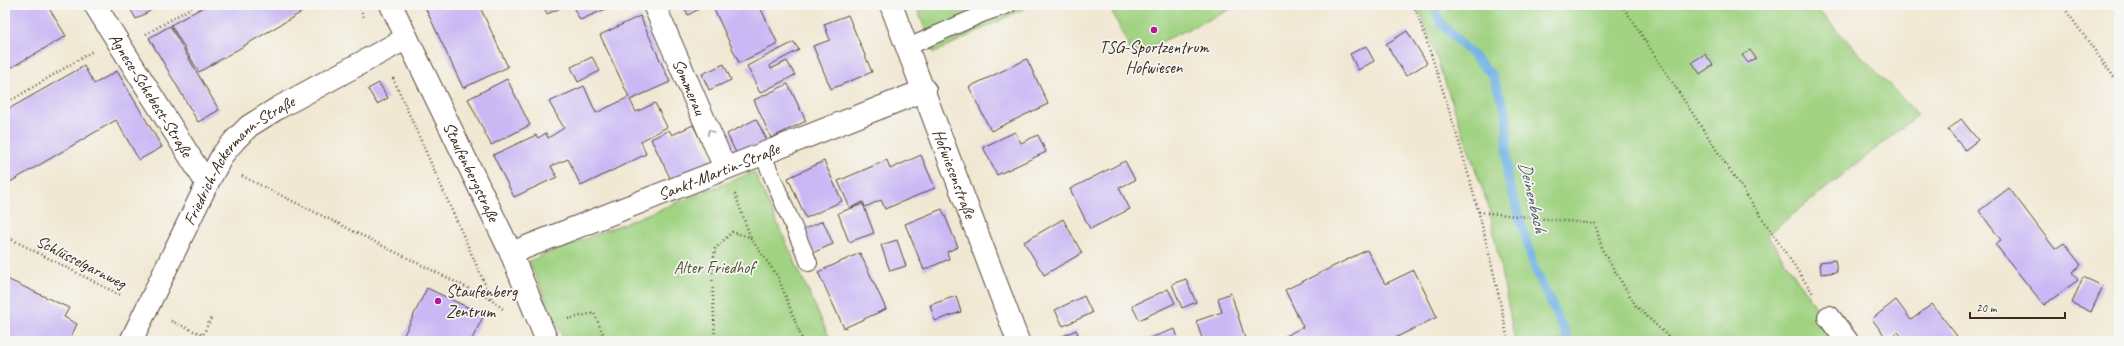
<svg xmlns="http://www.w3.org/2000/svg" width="2124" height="346" font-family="Caveat,sans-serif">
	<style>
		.green { fill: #a1d383; stroke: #6e7e50 }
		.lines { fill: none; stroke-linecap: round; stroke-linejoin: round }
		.stream { stroke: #70b1e4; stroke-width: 9 }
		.building { fill: #c9b8f4 }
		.service-casing { stroke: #564639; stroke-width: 18 }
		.minor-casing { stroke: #564639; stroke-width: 24 }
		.tertiary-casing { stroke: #564639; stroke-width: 24 }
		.path { stroke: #564639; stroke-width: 2.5; stroke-dasharray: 1 3; stroke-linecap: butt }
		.service { stroke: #fff; stroke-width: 16 }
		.minor { stroke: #fff; stroke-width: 22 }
		.tertiary { stroke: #fff; stroke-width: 22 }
		.oneway { stroke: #a79f9a }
		.poi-dot { fill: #b5179e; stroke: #f6f6f2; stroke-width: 1.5 }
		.labels { text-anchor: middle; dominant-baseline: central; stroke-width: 3.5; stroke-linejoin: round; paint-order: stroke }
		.poi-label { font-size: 17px; fill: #3b2a1e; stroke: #f6f6f2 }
		.street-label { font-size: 17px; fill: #3b2a1e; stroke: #f6f6f2 }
		.park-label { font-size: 17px; fill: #545437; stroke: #f6f6f2 }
		.water-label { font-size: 18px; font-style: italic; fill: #4e5963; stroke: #f6f6f2 }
	</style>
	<rect width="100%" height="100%" fill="#f6f6f2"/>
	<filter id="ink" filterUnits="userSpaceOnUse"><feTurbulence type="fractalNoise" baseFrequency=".025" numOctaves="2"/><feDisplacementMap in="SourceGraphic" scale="8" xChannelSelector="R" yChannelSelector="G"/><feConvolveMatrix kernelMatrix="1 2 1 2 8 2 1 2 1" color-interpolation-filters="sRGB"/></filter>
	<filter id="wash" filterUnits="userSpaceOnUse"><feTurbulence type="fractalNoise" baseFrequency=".012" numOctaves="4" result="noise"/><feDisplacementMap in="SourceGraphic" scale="16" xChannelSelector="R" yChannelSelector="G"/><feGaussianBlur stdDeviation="0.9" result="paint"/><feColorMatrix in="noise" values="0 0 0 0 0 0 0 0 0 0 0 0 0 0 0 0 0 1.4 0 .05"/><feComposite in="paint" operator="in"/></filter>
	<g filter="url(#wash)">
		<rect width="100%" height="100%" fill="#f1e8d3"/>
		<path class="green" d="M916,5H1031L934,53Z
			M1109,5H1240L1133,55Z
			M1418,5H1813L1918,115L1767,235L1839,341H1515L1489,208Z
			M754,172L831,341H564L529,261Z"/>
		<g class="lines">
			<path class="stream" d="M1434,5L1440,22L1493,76L1507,116V175L1534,267L1569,341"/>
		</g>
		<g id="blocks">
			<path class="building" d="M5,5H47L66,36L5,71Z
				M128,5H160L136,19Z
				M207,5H314L199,72L171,25Z
				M424,5H479L508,67L463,88Z
				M543,5H567L547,14Z
				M572,5H615L580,20Z
				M683,5H697L699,9L688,15Z
				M712,5H759L778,44L739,63Z
				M848,15L872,72L831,89L813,46L830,40L824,24Z
				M640,16L670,82L630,100L636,112L655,103L667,127L641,141L646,154L581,186L568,159L551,166L557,177L514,197L493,155L536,135L538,138L546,133L548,138L564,128L549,102L584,86L596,113L629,97L600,35Z
				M170,26L219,110L198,122L149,38Z
				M1407,31L1427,63L1406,76L1386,44Z
				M794,42L799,50L770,65L771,69L787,61L795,75L760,93L747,66Z
				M1366,46L1374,61L1358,70L1350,54Z
				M1750,50L1756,58L1748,63L1742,55Z
				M1705,54L1713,65L1700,74L1692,62Z
				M592,57L600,71L578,82L571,67Z
				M1027,59L1048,104L991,131L969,87Z
				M724,64L731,80L709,90L702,74Z
				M84,66L94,84L117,71L162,147L139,160L116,120L5,185V111Z
				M507,79L530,125L491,145L468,99Z
				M379,83L388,98L377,104L368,89Z
				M788,84L806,121L771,138L754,100Z
				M756,119L767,140L737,155L727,134Z
				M1961,119L1978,140L1965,150L1948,130Z
				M693,125L713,165L673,184L651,139L669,130L672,135Z
				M1015,132L1021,143L1038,135L1046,152L997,175L983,147Z
				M921,155L935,188L885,209L881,200L865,207L863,202L850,208L838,181L887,160L890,169Z
				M824,161L842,201L806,218L788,178Z
				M1125,161L1135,180L1119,188L1130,209L1090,229L1070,189Z
				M2009,188L2055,249L2064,243L2081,265L2072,272L2078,280L2044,305L1995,244L2001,240L1979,211Z
				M863,204L874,233L849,242L838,213Z
				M942,209L958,247L947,252L949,259L924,270L905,224Z
				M1063,219L1082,253L1044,275L1024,242Z
				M823,221L833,244L812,253L802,230Z
				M897,240L906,266L890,271L881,245Z
				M1367,250L1385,284L1414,270L1437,317L1389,341H1279V339L1303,327L1285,290Z
				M860,253L886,309L844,328L818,272Z
				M1835,260L1837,272L1821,274L1820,262Z
				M2083,277L2103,286L2091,312L2072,303Z
				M5,278L69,308L64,317L77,324L69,341H5Z
				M1186,279L1196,302L1182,308L1172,284Z
				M427,288L484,315L471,341H401Z
				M1168,289L1175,303L1139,320L1132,306Z
				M1231,293L1246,341H1203L1196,321L1222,312L1218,298Z
				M956,296L961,312L935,321L930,305Z
				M1084,296L1092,313L1063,326L1055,310Z
				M1896,300L1911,320L1932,304L1957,336L1951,341H1905L1898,332L1887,339L1872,319Z
				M1175,329L1179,341H1141Z
				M1076,330L1081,341H1052Z"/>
		</g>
	</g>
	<g filter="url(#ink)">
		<use href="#blocks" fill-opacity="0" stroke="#564639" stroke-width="1"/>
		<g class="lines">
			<defs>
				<path id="service" d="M908,47L982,14L1008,5
					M762,153L809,263"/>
				<g id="minor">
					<path id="s1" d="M95,5L207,184"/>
					<path id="s2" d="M654,5L725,168"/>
					<path id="s3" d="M891,5L1018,341"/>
					<path id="s4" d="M511,253L925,90"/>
					<path d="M1829,317L1847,341"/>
					<path id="s5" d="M131,341L207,184L223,154L235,140L249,126L278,108L407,38"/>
				</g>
				<g id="tertiary">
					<path id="s6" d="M391,5L511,253L547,341"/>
				</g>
			</defs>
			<use href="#service" class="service-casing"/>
			<use href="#minor" class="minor-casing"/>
			<use href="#tertiary" class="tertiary-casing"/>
			<path class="path" d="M358,5L364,17
				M1414,5C1453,115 1486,227 1508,341
				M1622,5L1725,163L1814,295
				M2062,5L2119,84
				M146,34L196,5
				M393,78L492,300L503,309
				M5,104L93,51
				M242,176L492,300
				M735,194L750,236
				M1479,212L1595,224L1603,251L1636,306L1673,341
				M5,236L122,296
				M568,319L594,313L606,341
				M171,321L203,335L211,318
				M715,341L712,273L715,249L732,232L750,237L778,277L803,341"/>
			<use href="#service" class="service"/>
			<use href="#minor" class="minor"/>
			<use href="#tertiary" class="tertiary"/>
		</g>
		<defs><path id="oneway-chevron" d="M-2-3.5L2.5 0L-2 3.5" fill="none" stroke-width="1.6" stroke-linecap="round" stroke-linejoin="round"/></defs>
		<use class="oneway" href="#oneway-chevron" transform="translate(710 132) rotate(-114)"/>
	</g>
	<g class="poi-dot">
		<circle cx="1154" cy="30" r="4"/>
		<circle cx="438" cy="301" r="4"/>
	</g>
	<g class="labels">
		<g class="poi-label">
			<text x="1154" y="47">TSG-Sportzentrum<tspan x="1154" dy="20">Hofwiesen</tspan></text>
			<text x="446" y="291" text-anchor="start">Staufenberg<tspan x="446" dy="20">Zentrum</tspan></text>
		</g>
		<g class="street-label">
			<text stroke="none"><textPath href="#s2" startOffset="89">Sommerau</textPath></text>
			<text stroke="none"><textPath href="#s1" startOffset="106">Agnese-Schebest-Straße</textPath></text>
			<text stroke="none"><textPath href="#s5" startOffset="214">Friedrich-Ackermann-Straße</textPath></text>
			<text stroke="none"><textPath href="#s4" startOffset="223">Sankt-Martin-Straße</textPath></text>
			<text stroke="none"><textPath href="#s6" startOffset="185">Staufenbergstraße</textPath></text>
			<text stroke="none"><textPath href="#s3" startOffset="180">Hofwiesenstraße</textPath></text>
			<text transform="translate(81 262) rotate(27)">Schlüsselgarnweg</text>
		</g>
		<g class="park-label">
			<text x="714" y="267">Alter Friedhof</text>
		</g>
		<g class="water-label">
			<text transform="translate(1533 197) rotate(77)">Deinenbach</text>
		</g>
	</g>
	<rect width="2124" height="346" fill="none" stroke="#f6f6f2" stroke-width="20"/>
	<path d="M1970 312v6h95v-6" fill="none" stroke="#3b2a1e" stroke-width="2"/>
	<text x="1976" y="312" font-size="12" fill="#3b2a1e" stroke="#f6f6f2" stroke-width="3" paint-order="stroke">20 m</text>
</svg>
